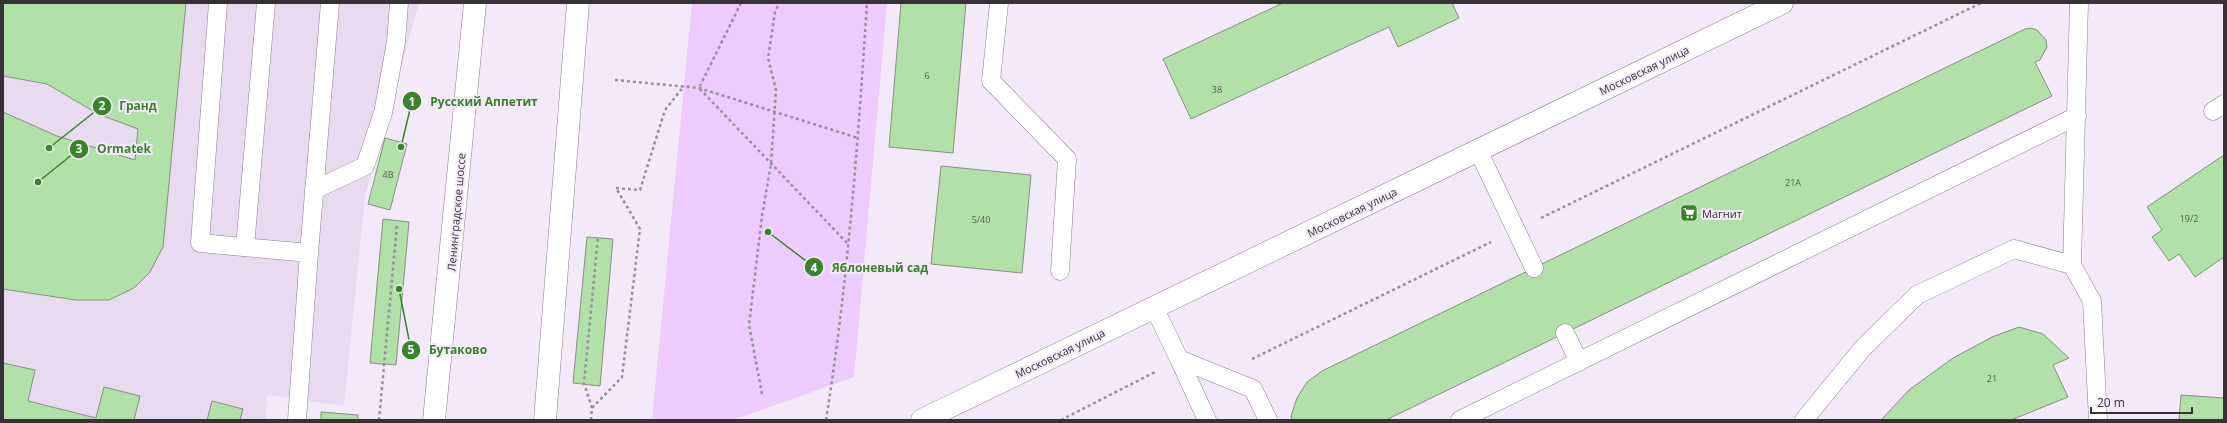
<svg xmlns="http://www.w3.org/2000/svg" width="2227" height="423" font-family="'Open Sans',sans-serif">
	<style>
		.built { fill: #e8dbef }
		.green { fill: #edccfd }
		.building { fill: #b1e0a8; stroke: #869083 }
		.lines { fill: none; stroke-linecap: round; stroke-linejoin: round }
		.lane-casing { stroke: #89808d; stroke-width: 19 }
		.secondary-casing { stroke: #89808d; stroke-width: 23 }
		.highway-casing { stroke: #89808d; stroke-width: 23 }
		.path { stroke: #97909b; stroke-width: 2.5; stroke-dasharray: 3 3; stroke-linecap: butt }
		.lane { stroke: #fff; stroke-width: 18 }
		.secondary { stroke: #fff; stroke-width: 22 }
		.highway { stroke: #fff; stroke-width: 22 }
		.labels { text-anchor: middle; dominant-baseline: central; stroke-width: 4; stroke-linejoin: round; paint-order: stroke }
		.number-label { font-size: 9px; fill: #555e54 }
		.street-label { font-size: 11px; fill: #363238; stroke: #f3e9f8 }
		.poi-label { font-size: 11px; fill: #363238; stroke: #f3e9f8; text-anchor: start }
		.leader { fill: none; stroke: #3a832b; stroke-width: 1.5 }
		.callout-dot { fill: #3a832b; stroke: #f3e9f8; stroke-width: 1.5 }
		.mark-label { font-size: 12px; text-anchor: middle; font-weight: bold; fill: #fff }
		.callout-label { font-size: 12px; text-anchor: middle; font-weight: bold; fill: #3a832b; stroke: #f3e9f8; stroke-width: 4; stroke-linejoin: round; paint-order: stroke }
	</style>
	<rect width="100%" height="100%" fill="#f3e9f8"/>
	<path class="built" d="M3,3H419L365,196L344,406L267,395L265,420H3Z"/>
	<path class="green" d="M692,3H887L854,377L733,420H652Z"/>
	<path class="building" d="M3,3H186L163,247L150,272L134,288L109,300H76L3,289V112L57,136L135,160L138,129L98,114L47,84L3,76Z
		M901,3H966L953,153L889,147Z
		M1283,3H1452L1459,18L1398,47L1389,27L1191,119L1163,59Z
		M2031,28L2037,30L2046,40L2047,47L2040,60L2035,62L2052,96L1386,420H1292L1291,416L1297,398L1307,382L1322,371L2025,29Z
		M385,138L407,144L390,210L368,204Z
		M2224,155V257L2195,277L2179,254L2169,261L2152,237L2162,230L2147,207Z
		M941,166L1031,175L1022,273L931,264Z
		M383,219L409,222L396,365L370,363Z
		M587,237L613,239L600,386L573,383Z
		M2019,327L2043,334L2069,358L2053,365L2068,397L2011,420H1881L1909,390L1953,358L1992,337Z
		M3,363L35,370L28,401L96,418L104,387L140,396L134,420H3Z
		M2181,395L2224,398V420H2179Z
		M212,401L243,409L240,420H207Z
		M321,412L358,415V420H321Z"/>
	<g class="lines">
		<defs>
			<path id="lane" d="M218,3L200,243L309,253
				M999,3L991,81L1067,159L1060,271
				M2213,111L2224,104
				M1478,150L1534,268
				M314,190L365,166L383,113L396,42L399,3
				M245,247L266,3
				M2072,265L2079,3
				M1154,307L1179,359L1253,389L1268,420
				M1565,333L1579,362
				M1179,359L1207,420
				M297,420L309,253L330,3
				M1460,420L2077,116
				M1804,420L1862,349L1917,295L2014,249L2072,265L2092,301L2098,420"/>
			<path id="secondary" d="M922,420L1782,3"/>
			<path id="highway" d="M434,420L475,3
				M545,420L578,3"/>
		</defs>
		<use href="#lane" class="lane-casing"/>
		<use href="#secondary" class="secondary-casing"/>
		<use href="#highway" class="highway-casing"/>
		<path class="path" d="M741,3L699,88L847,243
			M615,80L699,88L858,138
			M616,188L640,190L665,110L684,86
			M1541,218L1981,3
			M1252,359L1491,242
			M762,394L749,325L762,216L771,164L776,90L768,58L775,12L779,3
			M592,408L622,377L640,229L616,188
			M379,420L397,225
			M591,420L592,408L584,383L598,237
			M826,420C848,282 858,142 867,3
			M1061,420L1155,372"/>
		<use href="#lane" class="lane"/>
		<use href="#secondary" class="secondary"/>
		<use href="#highway" class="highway"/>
	</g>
	<defs>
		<symbol id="supermarket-square" viewBox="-11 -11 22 22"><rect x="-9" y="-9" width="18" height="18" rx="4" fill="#3a832b" stroke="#f3e9f8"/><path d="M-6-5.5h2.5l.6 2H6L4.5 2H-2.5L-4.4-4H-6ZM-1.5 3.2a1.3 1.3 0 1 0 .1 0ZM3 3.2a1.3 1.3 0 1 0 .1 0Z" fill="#fff"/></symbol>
	</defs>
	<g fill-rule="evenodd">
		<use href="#supermarket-square" x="1679" y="203" width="20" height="20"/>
	</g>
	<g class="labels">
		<g class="number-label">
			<text x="927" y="75">6</text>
			<text x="1217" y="89">38</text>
			<text x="388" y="174">4В</text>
			<text x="1793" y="182">21А</text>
			<text x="2189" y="218">19/2</text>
			<text x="981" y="219">5/40</text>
			<text x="1992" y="378">21</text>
		</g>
		<g class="street-label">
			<text transform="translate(1644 70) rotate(-26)">Московская улица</text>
			<text transform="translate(456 212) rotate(-85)">Ленинградское шоссе</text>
			<text transform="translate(1352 212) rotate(-26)">Московская улица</text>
			<text transform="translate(1060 353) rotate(-26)">Московская улица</text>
		</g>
		<g class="poi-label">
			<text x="1702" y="213">Магнит</text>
		</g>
	</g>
	<path class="leader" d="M401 147L412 101M49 148L102 106M38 182L79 149M768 232L814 267M399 289L411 350"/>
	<g class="callout-dot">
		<circle cx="401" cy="147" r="4"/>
		<circle cx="49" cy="148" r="4"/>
		<circle cx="38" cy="182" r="4"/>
		<circle cx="768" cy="232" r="4"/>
		<circle cx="399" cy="289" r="4"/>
		<circle cx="412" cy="101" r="10"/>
		<circle cx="102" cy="106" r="10"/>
		<circle cx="79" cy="149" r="10"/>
		<circle cx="814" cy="267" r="10"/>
		<circle cx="411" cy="350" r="10"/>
	</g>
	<g class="mark-label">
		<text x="412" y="106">1</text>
		<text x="102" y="110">2</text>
		<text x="79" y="153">3</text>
		<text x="814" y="272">4</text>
		<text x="411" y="354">5</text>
	</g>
	<g class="callout-label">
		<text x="484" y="106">Русский Аппетит</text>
		<text x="138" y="110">Гранд</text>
		<text x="124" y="153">Ormatek</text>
		<text x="880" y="272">Яблоневый сад</text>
		<text x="458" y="354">Бутаково</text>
	</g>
	<rect width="2227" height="423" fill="none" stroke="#363238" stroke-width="8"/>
	<path d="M2091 407v6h101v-6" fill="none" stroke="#363238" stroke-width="2"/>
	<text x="2097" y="407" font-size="12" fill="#363238" stroke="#f3e9f8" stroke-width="3" paint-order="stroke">20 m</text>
</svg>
